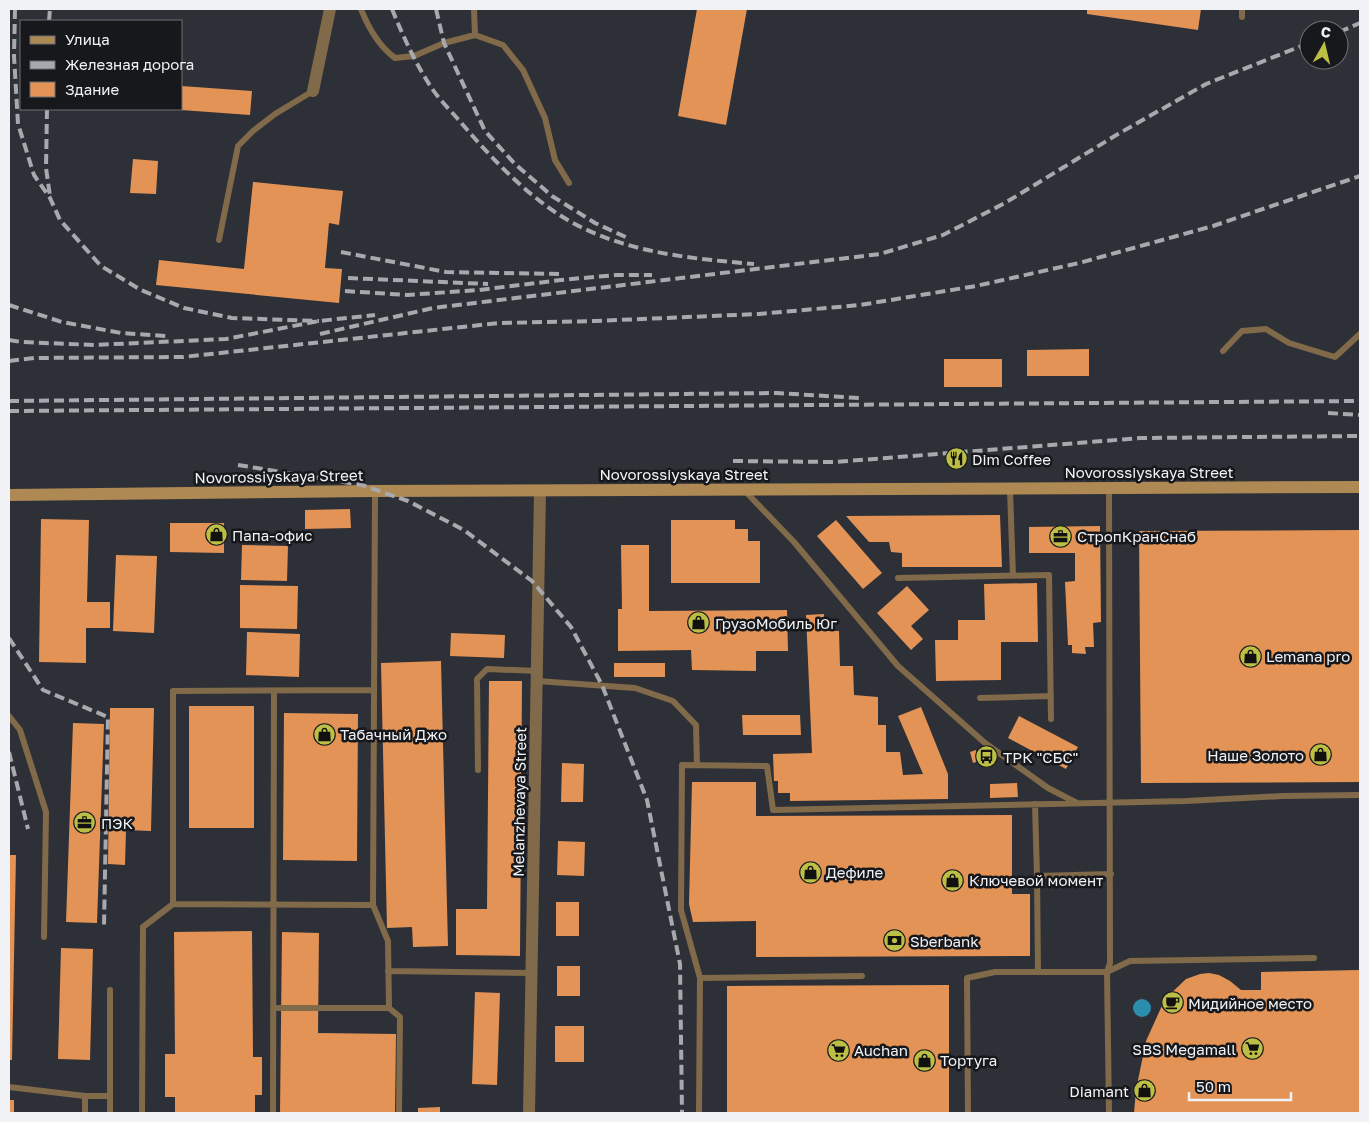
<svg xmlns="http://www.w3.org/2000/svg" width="1369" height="1122" font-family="'Golos Text',sans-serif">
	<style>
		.water { fill: #2c8ead }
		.building { fill: #e39356 }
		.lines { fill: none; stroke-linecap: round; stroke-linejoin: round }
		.lane { stroke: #816a49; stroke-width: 6 }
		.street { stroke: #816a49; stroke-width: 12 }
		.secondary { stroke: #ae8953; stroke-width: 12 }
		.rail { stroke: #a7a9ae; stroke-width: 4; stroke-dasharray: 10 5; stroke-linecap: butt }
		.labels { text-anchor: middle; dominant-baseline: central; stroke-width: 5; stroke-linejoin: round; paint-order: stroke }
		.poi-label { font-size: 15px; fill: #f0f2f6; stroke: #17181b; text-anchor: start }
		.street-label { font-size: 15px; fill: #f0f2f6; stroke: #17181b }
	</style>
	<rect width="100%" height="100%" fill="#2e3037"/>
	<path class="water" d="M1133 1008a9 9 0 1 1 18 0a9 9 0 1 1-18 0Z"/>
	<path class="building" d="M697,9H747L726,125L678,116Z
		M1087,9H1201L1198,30L1087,14Z
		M181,86L252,91L250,115L181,110Z
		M133,159L158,161L156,194L130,193Z
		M253,182L343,191L339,225L329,223L325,268L342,269L339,303L156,285L159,260L244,269Z
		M1089,349V376H1027V350Z
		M944,359H1002V387H944Z
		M350,509L351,528L305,529V510Z
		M1000,515L1002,567H902V553L891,552L889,542H869L846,516Z
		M41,519L89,520L87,602H110V628H86V663L39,662Z
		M671,520H735V529H748V541H760V583H671Z
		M836,520L882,573L863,589L817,536Z
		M170,523H224V553L170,552Z
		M1100,526L1101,622L1093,623L1094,647H1085L1086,654L1072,653V645H1068L1065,582L1075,581V553H1029V527Z
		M1360,530V782L1141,783L1139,531Z
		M242,545L288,546L287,581L241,580Z
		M621,545H649V611L787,610L788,651H756V671L692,670L691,650L618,651V609H622Z
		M116,555L157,556L154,633L113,631Z
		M1037,583L1038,642H1001V680L936,681L935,640H958V620H985L984,584Z
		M240,585L298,586L297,629L240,628Z
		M907,586L929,610L911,626L923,639L911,650L877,613Z
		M824,614V631H839L840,666H853L854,695L878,697V725H886V752H900L903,775L923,774L898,716L921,707L948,774V799L790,801V793H778V781H774L773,754L812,753L806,615Z
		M247,632L300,634L299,677L246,675Z
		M451,633L505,635L504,658L450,656Z
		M441,661L448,946L413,947L412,927L387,928L381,663Z
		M614,663H665V677H614Z
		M489,681H522L520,956L456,955V909H487Z
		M189,706H254V828H189Z
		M110,708H154L151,831L126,830L125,865L108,864Z
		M284,713L358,714L357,861L283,860Z
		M742,715H800L801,735H743Z
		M1019,716L1078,747L1066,769L1008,738Z
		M73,723L104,724L97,923L66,922Z
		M976,750L979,761L973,763L970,752Z
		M562,763L584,764L583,802H561Z
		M692,782H756V816L1012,815V894H1030V956L756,957V921L693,922L689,904Z
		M1017,783L1018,797L990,798V784Z
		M558,841L585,842L584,876L557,875Z
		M9,855H16L12,1060H9Z
		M556,902H579V936H556Z
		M252,931L253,1057H262V1095H255V1113H175V1097H165V1054H175L174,932Z
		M282,932L319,933L318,1033L396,1034L395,1113H280Z
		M61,948L93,949L90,1060L58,1059Z
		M557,966H580V996H557Z
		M1360,970V1113H1134L1136,1090L1146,1041L1165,999L1186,979L1200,974L1209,973L1219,975L1230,981L1241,990H1261V972Z
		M949,985V1113H727V986Z
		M475,992L500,993L497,1085L472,1084Z
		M555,1026H584V1062H555Z
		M9,1100H14V1113H9Z
		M440,1107V1113H418V1108Z"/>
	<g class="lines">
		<path class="lane" d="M361,9C368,27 379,46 395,58L414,56L444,43L475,35L503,45L523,70L545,118L555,160L569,183
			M474,9L475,35
			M1242,17V9
			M219,240L238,146L253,131L275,114L313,91
			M1223,351L1242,331L1266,329L1289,343L1335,357L1360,334
			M744,490L794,542L898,666L985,743L1048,788L1077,803
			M1010,490L1013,576
			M898,578L1049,575L1051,719
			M537,681L635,688L673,701L696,725L697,765
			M980,698L1051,696
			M9,716L20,730L46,812L44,937
			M478,770L477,679L487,669L537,671
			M1035,804L1037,876
			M173,904L373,905L375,491
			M388,971L532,973
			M1038,971L1037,876L1111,874
			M700,978L862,976
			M274,1008H389L388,941L373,905
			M389,1008L400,1017L399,1113
			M9,1087L85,1096V1113
			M85,1096H110
			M110,1113V990
			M142,1113L143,927L173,904V691L373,690
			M273,1113L274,691
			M699,1113L700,978L681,910L682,765L767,766L773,810L1186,801L1283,796L1360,795
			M968,1113L967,978L995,972H1107L1130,961L1314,958
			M1109,1113L1107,972L1110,963L1109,489"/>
		<path class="street" d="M313,91L330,9
			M529,1113L540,491"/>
		<path class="secondary" d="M9,495L375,491L1360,487"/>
		<path class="rail" d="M15,9L14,56L18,124L34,175L50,198L60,220L101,266L141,290L184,308L232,318L319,321
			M392,9C403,36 416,65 433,90C440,100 449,109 457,118C492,159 535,206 585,229C638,254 696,259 754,264
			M436,9L444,43L485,131L514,163L552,196L595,223L630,239
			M49,21L50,9
			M1339,32L1360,23
			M47,109L46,168L50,196
			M341,252L446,272L559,274
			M348,278L488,284
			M345,291L407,295L479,290L561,280L616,275H652
			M9,305L62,322L121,333L166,336
			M320,334L433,308L880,254L943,235L1005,203L1118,134L1206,84L1309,43
			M9,340L21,342L94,345L226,339L319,321L375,315
			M9,361L34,358L183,357L499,323L595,321L759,314L860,305L976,286L1079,263L1213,226L1360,176
			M9,401L777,393L859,398
			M9,411L1360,401
			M1328,413L1360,415
			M733,461L835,462L1141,438L1360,436
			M238,465L362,485L408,501L464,530L532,581L571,627L602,685L647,800L680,964L682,1113
			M9,638L43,690L108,717L104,926
			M9,752L28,829"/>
	</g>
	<defs>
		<symbol id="restaurant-disc" viewBox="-11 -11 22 22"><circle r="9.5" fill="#bcbf44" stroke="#17181b"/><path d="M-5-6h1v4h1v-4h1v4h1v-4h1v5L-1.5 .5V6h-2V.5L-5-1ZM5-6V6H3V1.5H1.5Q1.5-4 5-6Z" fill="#111"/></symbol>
		<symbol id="shop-disc" viewBox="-11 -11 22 22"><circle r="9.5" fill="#bcbf44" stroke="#17181b"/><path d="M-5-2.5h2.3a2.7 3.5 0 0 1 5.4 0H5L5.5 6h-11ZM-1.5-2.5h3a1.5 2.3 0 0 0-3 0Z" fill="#111"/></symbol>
		<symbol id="office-disc" viewBox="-11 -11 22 22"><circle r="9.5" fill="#bcbf44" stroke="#17181b"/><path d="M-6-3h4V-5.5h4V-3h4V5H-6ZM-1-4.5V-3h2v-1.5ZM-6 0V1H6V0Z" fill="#111"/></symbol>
		<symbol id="bus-disc" viewBox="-11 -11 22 22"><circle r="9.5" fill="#bcbf44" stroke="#17181b"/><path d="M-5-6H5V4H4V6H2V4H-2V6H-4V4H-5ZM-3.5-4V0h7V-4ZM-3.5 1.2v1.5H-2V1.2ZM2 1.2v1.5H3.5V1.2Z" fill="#111"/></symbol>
		<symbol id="bank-disc" viewBox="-11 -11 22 22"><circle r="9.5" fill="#bcbf44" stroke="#17181b"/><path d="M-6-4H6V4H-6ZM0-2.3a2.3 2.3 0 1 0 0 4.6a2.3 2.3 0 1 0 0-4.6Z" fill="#111"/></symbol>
		<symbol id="cafe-disc" viewBox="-11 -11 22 22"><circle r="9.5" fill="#bcbf44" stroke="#17181b"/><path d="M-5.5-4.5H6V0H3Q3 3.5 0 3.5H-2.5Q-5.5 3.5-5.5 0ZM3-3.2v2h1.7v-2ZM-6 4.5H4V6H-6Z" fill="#111"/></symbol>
		<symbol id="supermarket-disc" viewBox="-11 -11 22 22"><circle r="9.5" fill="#bcbf44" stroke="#17181b"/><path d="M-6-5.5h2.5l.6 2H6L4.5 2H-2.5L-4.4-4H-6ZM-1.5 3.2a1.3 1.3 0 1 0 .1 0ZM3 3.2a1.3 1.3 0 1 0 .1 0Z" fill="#111"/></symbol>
	</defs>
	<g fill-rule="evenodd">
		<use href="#restaurant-disc" x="944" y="446" width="25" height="25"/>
		<use href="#shop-disc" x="204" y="522" width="25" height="25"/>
		<use href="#office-disc" x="1048" y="524" width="25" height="25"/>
		<use href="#shop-disc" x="686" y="610" width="25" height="25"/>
		<use href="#shop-disc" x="1238" y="644" width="25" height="25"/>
		<use href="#shop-disc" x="312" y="722" width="25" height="25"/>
		<use href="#shop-disc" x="1308" y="742" width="25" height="25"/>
		<use href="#bus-disc" x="974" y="744" width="25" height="25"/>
		<use href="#office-disc" x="72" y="810" width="25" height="25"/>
		<use href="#shop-disc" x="798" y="860" width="25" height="25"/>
		<use href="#shop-disc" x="940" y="868" width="25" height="25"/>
		<use href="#bank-disc" x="882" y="928" width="25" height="25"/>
		<use href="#cafe-disc" x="1160" y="990" width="25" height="25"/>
		<use href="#supermarket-disc" x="1240" y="1036" width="25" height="25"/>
		<use href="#supermarket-disc" x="826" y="1038" width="25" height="25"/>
		<use href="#shop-disc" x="912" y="1048" width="25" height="25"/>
		<use href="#shop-disc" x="1132" y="1078" width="25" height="25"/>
	</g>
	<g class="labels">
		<g class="poi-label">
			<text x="972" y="459">Dim Coffee</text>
			<text x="232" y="535">Папа-офис</text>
			<text x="1077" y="536">СтропКранСнаб</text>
			<text x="715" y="623">ГрузоМобиль Юг</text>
			<text x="1266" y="656">Lemana pro</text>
			<text x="340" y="734">Табачный Джо</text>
			<text x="1304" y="755" text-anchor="end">Наше Золото</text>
			<text x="1003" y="757">ТРК "СБС"</text>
			<text x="101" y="823">ПЭК</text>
			<text x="826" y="872">Дефиле</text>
			<text x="969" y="880">Ключевой момент</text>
			<text x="910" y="941">Sberbank</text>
			<text x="1188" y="1003">Мидийное место</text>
			<text x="1236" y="1049" text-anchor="end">SBS Megamall</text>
			<text x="854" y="1050">Auchan</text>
			<text x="940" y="1060">Тортуга</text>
			<text x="1129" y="1091" text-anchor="end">Diamant</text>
		</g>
		<g class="street-label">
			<text x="1149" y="472">Novorossiyskaya Street</text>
			<text x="684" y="474">Novorossiyskaya Street</text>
			<text transform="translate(279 476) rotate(-1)">Novorossiyskaya Street</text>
			<text transform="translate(519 802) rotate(-89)">Melanzhevaya Street</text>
		</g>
	</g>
	<rect width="1369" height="1122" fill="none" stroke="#f0f2f6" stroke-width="20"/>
	<rect x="20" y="20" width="162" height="90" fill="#17181b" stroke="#6e6f73"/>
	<rect x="30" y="36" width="25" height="8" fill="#ae8953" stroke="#6e6f73"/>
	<text x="65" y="45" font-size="15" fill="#f0f2f6">Улица</text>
	<rect x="30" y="61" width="25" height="8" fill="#a7a9ae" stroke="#6e6f73"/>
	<text x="65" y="70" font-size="15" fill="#f0f2f6">Железная дорога</text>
	<rect x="30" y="82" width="25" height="15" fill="#e39356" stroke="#6e6f73"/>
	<text x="65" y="95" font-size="15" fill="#f0f2f6">Здание</text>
	<g transform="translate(1324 45) rotate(8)"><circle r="24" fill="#17181b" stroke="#6e6f73"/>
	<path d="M0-4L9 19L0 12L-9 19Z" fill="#bcbf44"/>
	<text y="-8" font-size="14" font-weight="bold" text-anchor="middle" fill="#f0f2f6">С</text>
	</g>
	<path d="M1189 1092v8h102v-8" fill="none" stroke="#f0f2f6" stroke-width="2.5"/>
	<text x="1196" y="1092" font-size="15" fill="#f0f2f6" stroke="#17181b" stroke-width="4" paint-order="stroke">50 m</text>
</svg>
